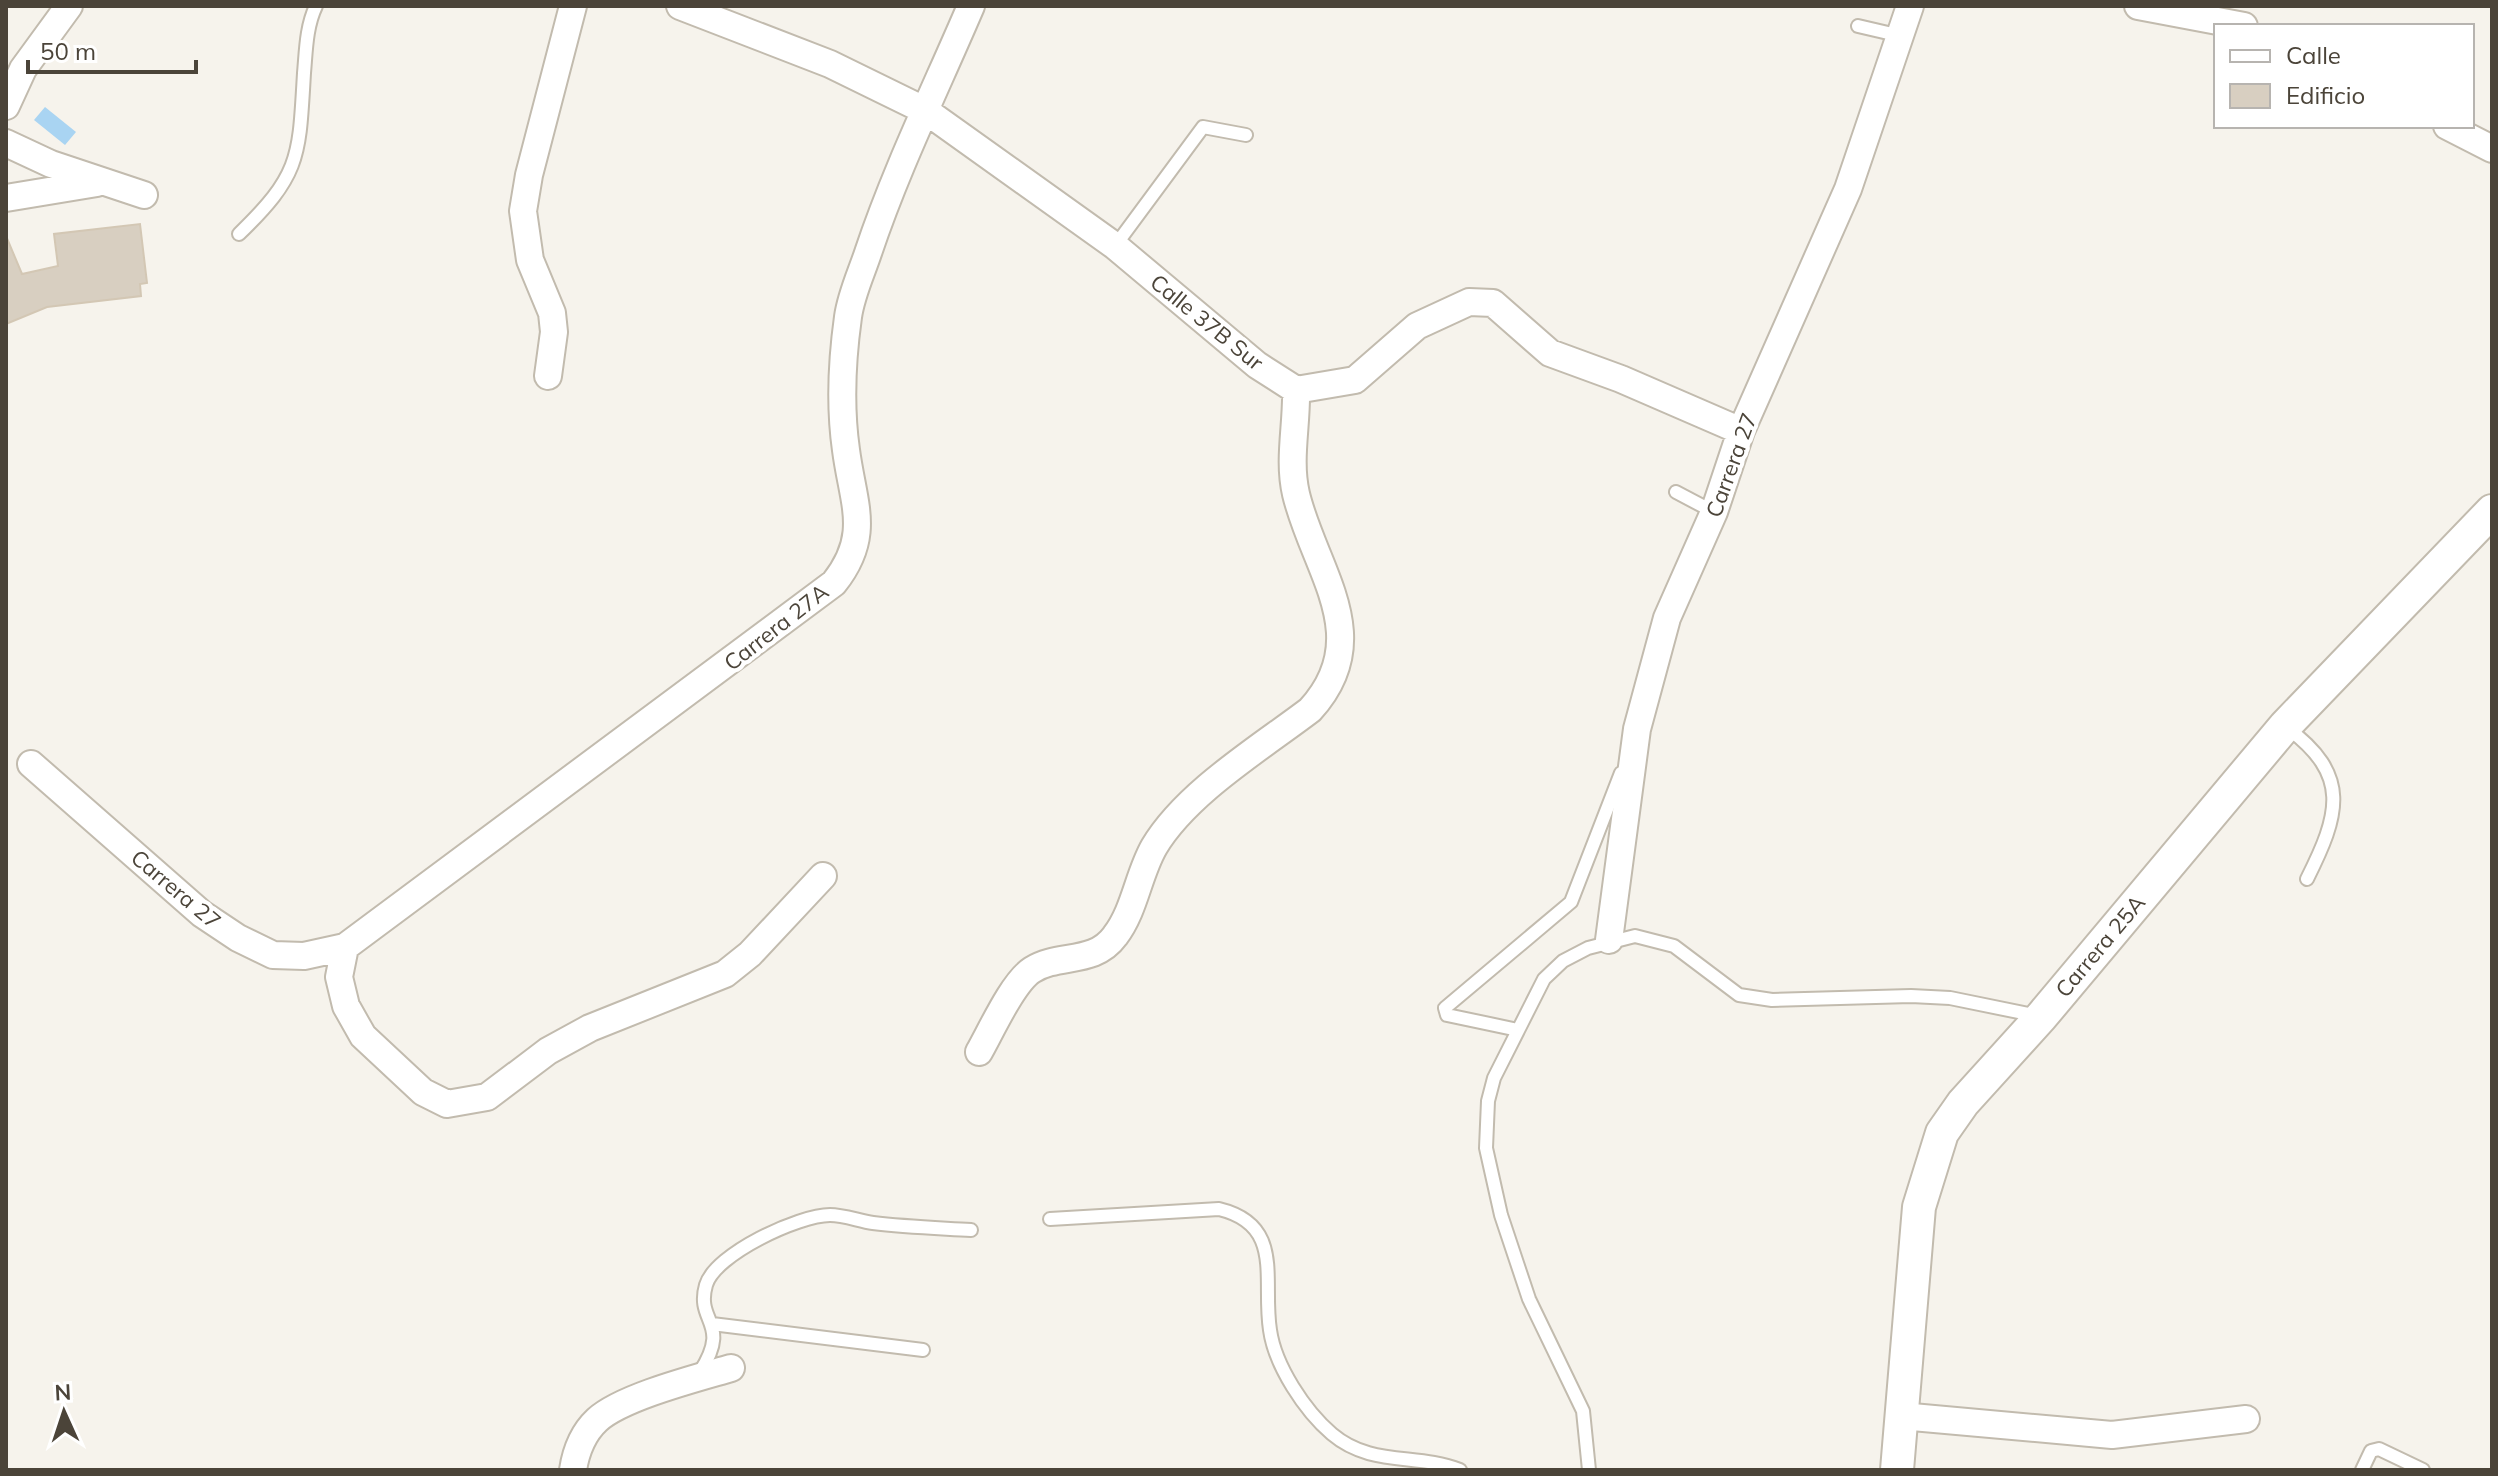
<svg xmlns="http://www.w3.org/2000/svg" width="2498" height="1476" font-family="Mulish,sans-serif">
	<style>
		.water { fill: #a9d4f2 }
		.building { fill: #d8cfc1; stroke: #d3c7b4; stroke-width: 2 }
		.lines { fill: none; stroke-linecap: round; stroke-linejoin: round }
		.service-casing { stroke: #c2bbae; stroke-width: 16 }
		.minor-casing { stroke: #c2bbae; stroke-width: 30 }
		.tertiary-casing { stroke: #c2bbae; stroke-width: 36 }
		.service { stroke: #fff; stroke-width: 12 }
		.minor { stroke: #fff; stroke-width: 26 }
		.tertiary { stroke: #fff; stroke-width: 32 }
		.labels { text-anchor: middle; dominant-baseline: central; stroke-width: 8; stroke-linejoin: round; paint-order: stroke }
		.street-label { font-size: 22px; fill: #4b4439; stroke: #fff }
	</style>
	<rect width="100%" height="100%" fill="#f6f3ec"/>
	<path class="water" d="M45,107L76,132L65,145L34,120Z"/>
	<path class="building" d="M140,224L147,283L140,284L141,296L47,307L6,324V236L22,274L58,266L54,234Z"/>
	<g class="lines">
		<defs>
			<path id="service" d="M1858,26L1901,36
				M239,234C301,174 299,157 304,73C306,51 306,27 316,6
				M1115,246L1203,127L1246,135
				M1676,492L1714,512
				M2286,727C2352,775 2339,815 2307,879
				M1518,1030L1447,1015L1445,1008L1571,902L1621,773
				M1050,1219L1219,1209C1285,1225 1262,1280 1270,1330C1275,1366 1305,1411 1332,1434C1371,1467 1416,1453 1460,1470
				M712,1324L923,1350
				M700,1372C732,1322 695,1323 706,1285C715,1254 799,1215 830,1215C844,1215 859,1221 873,1223C905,1227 938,1228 971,1230
				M1589,1470L1583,1411L1529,1299L1501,1215L1486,1148L1488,1101L1494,1078L1544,979L1563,961L1588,948L1635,936L1674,946L1739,995L1772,1000L1911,996L1950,998L2038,1016
				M2362,1470L2371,1451L2379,1449L2423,1470"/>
			<path id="minor" d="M680,6L830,64L926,111L1115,246L1257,365L1296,390L1355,380L1417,326L1469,302L1493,303L1550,353L1621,379L1741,431
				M2138,6L2244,26
				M6,106L23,69L69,6
				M2447,126L2492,149
				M6,143L51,164L144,195
				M6,198L97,183
				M548,376L554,332L552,313L530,260L523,211L529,175L573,6
				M31,764L202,914L238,938L273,955L304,956L345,947L834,583C872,535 853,504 846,450C840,408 842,360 848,317C851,295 861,274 868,253C896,169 936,88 971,6
				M1609,940L1637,729L1667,618L1714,512L1741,431L1848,189L1910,6
				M345,947L339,977L346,1006L363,1036L423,1092L447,1104L487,1097L548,1051L590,1028L725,974L750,954L823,876
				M979,1052C991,1031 1013,982 1032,970C1059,953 1094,965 1115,936C1135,910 1138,875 1154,847C1186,793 1260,748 1310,710C1377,637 1314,570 1296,494C1288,460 1297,425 1296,390
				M1901,1416L2112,1435L2246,1419
				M573,1470C576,1451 582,1434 597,1420C622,1397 697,1378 731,1368"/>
			<path id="tertiary" d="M1897,1470L1919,1207L1942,1133L1963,1103L2041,1017L2285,726L2492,511"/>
		</defs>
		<use href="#service" class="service-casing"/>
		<use href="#minor" class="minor-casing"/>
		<use href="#tertiary" class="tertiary-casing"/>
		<use href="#service" class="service"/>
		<use href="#minor" class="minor"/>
		<use href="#tertiary" class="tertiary"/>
	</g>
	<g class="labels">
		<g class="street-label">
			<text transform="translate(1207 322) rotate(39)">Calle 37B Sur</text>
			<text transform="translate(1731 465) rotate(-70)">Carrera 27</text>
			<text transform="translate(776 627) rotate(-38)">Carrera 27A</text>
			<text transform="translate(176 889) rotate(40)">Carrera 27</text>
			<text transform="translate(2100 946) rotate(-50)">Carrera 25A</text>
		</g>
	</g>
	<rect width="2498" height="1476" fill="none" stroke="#4b4439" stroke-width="16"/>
	<rect x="2214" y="24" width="260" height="104" fill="#ffffff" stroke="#b7b4b0" stroke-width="2"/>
	<rect x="2230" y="50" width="40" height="12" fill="#ffffff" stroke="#b7b4b0" stroke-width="2"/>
	<text x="2286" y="64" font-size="24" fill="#4b4439">Calle</text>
	<rect x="2230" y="84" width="40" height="24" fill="#d8cfc1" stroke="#b7b4b0" stroke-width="2"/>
	<text x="2286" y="104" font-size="24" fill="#4b4439">Edificio</text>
	<g transform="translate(64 1412) rotate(357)" stroke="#ffffff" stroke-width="6" paint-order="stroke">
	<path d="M0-6L14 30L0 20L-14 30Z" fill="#4b4439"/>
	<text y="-12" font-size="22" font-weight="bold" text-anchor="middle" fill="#4b4439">N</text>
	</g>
	<path d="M28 60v12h168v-12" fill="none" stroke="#4b4439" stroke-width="4"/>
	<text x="40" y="60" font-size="24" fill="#4b4439" stroke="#ffffff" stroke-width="6" paint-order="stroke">50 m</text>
</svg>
